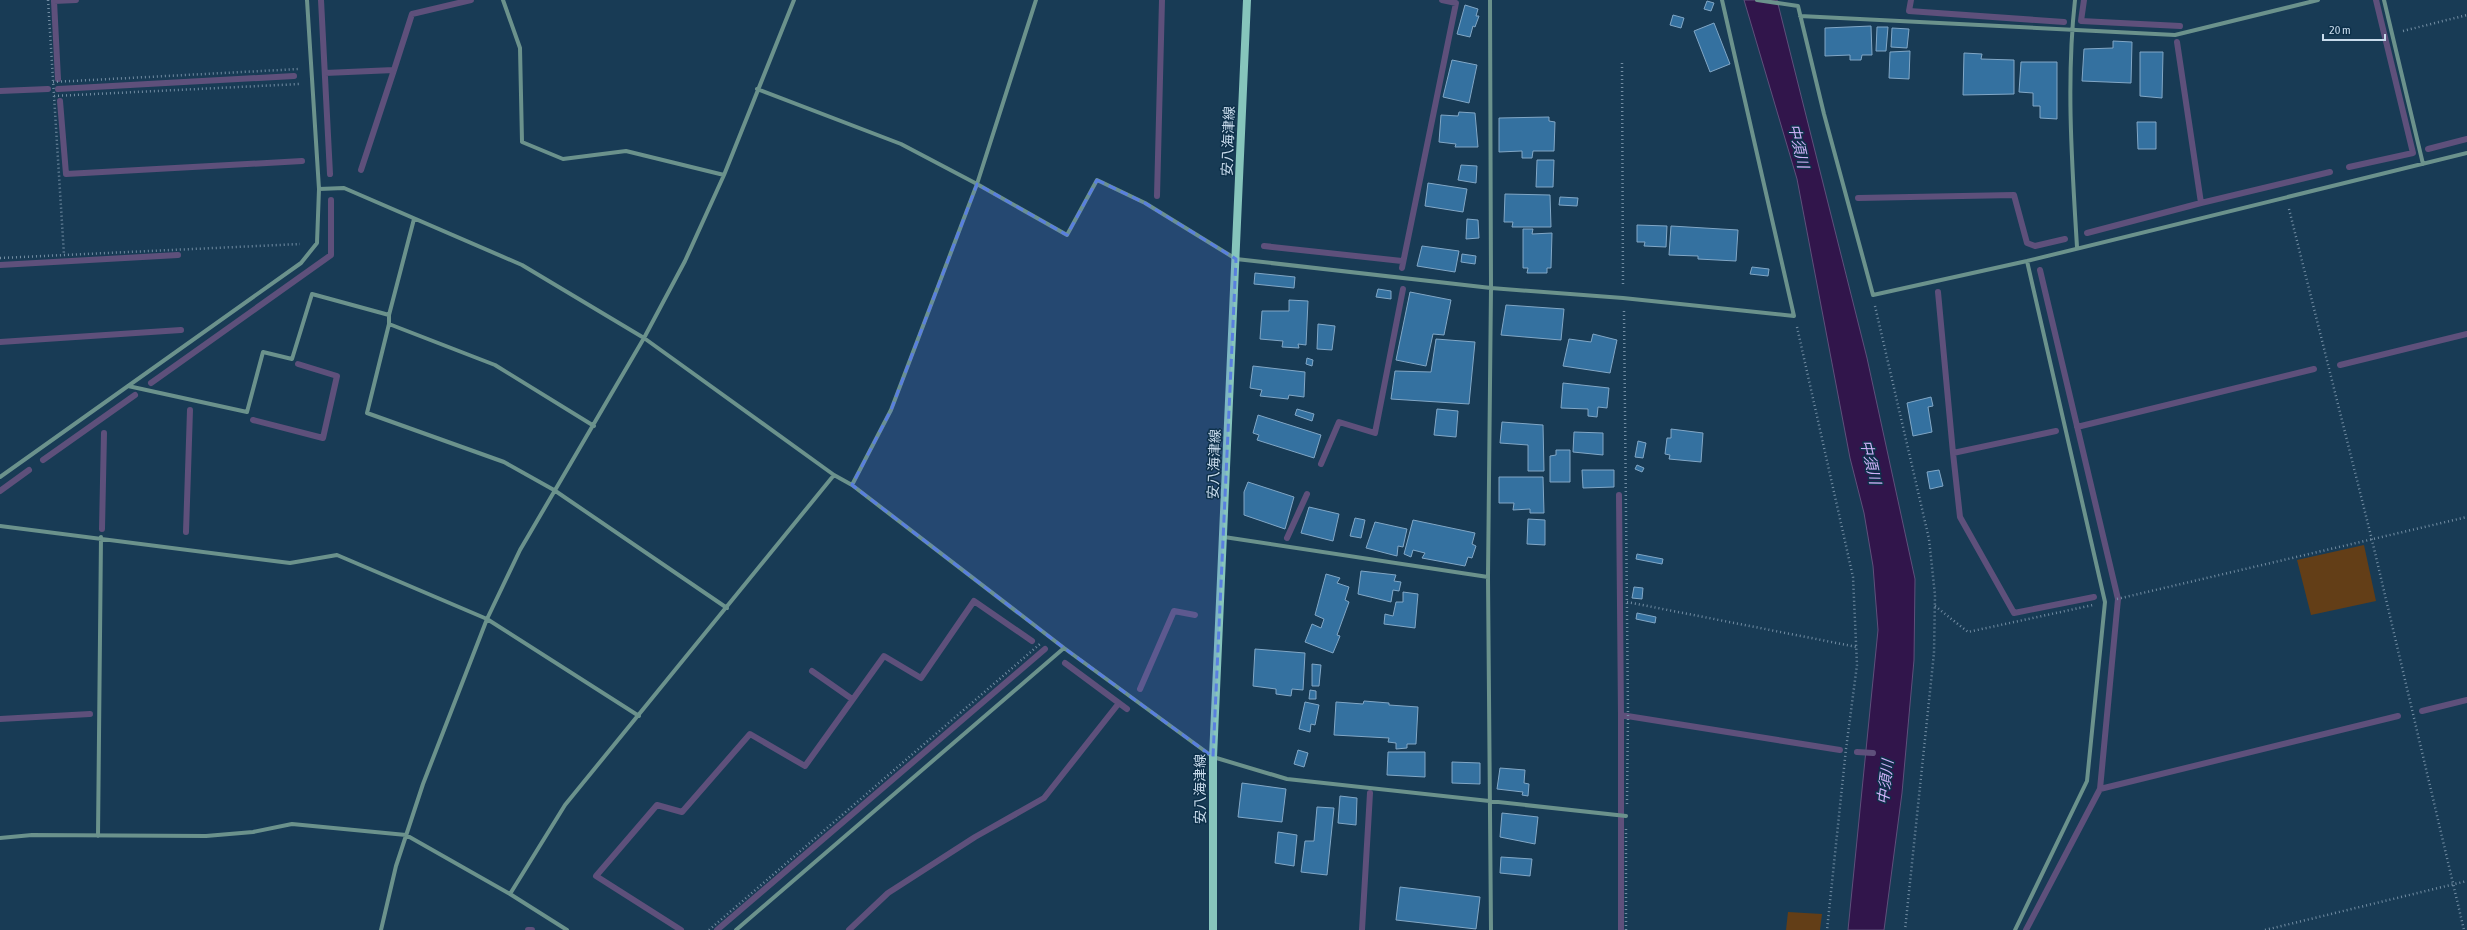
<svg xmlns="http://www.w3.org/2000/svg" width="2467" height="930" font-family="'Asap Condensed','Noto Sans JP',sans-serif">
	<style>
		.green { fill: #633e17 }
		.water { fill: #31154b; stroke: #5e507b }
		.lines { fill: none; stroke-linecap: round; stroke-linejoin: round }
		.stream { stroke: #5e507b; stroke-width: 6 }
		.building { fill: #3471a0; stroke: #81a7c6 }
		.path { stroke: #728da3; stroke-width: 2.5; stroke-dasharray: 1 3; stroke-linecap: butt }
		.street { stroke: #6b928c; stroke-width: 4 }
		.secondary { stroke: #86c5bc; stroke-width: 8 }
		.marked { fill: #597fdf; fill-opacity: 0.2; stroke: #597fdf; stroke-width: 3; stroke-dasharray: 8 5; stroke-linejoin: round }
		.labels { text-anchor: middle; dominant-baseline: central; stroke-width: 3; stroke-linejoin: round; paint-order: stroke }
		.street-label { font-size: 14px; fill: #c8dbec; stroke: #0d304a }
		.water-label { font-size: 15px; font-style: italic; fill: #d0b1f7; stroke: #0d304a }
	</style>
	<rect width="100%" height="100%" fill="#183b55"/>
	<path class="green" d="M2364,545L2376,601L2311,615L2297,560Z
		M1788,912L1822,914L1820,930H1786Z"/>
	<path class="water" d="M1744,0H1777L1867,358L1915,579L1914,660L1902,793L1884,930H1848L1878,630L1873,566L1864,513L1850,458L1797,179Z"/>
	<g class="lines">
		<path class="stream" d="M321,0L330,174
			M1911,0L1909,11L2064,22
			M2084,0L2081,21L2180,26
			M2177,42L2201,203
			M325,73L394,70L412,14L471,0
			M58,79L54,1L76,0
			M58,89L294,76
			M0,91L48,89
			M60,101L66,174L302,161
			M2428,149L2467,139
			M2349,167L2413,153L2376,0
			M361,170L394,70
			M1157,196L1162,0
			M1858,198L2014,195L2027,243L2035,246L2065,239
			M2087,233L2201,203L2330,172
			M1264,246L1402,261
			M0,265L178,255
			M1402,268L1456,3L1442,0
			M1938,292L1953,453L2056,431
			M0,342L181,330
			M2340,365L2467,334
			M151,383L331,255V200
			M253,420L323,438L337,376L298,364
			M2077,427L2314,369
			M1953,453L1960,517L2014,613L2094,597
			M43,460L135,395
			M1321,464L1339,422L1375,433L1403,289
			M0,491L29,470
			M1619,495L1621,715
			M102,529L104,433
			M186,532L190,410
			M1287,538L1307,494
			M1065,663L1127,709
			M812,671L852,699
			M1140,689L1174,611L1195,615
			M2422,711L2467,700
			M0,719L90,714
			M1857,752L1873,753
			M2100,789L2398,716
			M528,930H532
			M681,930L596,876L657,805L682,812L750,734L805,766L884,656L921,678L974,601L1032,641
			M717,930L1045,649
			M849,930L888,893L975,837L1044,798L1119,703
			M1362,930L1370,793
			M1621,930V715L1840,750
			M2026,930L2100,789L2118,599L2040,270"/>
	</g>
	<path class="building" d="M1707,1L1714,3L1711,11L1704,9Z
		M1465,5L1478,9L1476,16H1479L1475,27L1473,26L1470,37L1457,34Z
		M1673,15L1684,18L1681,28L1670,25Z
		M1714,23L1730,64L1710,72L1694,31Z
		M1871,26L1872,55H1862L1861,60H1850V55L1825,56V28Z
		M1877,27H1888L1886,51H1876Z
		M1892,28L1909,29L1907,48L1891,47Z
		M2113,41L2132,42L2131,83L2082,81L2084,49L2113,48Z
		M1910,51L1909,79L1889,78L1890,52Z
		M2140,52H2163L2162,98L2140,96Z
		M1964,53L1982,54L1981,59L2014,60V94L1963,95Z
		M1452,60L1477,65L1469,103L1443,97Z
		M2021,62H2057V119L2040,118V106H2033V93L2019,92Z
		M1459,112L1475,113L1478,147H1455L1456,144L1439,142L1441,115L1458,116Z
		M1549,117V121L1555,122L1554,151H1533L1532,158H1522V151L1499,152V118Z
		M2137,122H2156V149H2138Z
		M1537,160H1554L1553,187H1536Z
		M1461,165L1477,166L1476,183L1458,180Z
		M1428,183L1467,189L1463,212L1425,206Z
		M1505,194L1550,195L1551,227H1512L1513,222H1504Z
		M1560,197L1578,198L1577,206L1559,205Z
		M1467,219L1478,220L1479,238L1466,239Z
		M1637,225L1667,226L1666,247L1644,246L1645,242H1637Z
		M1671,226L1738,230L1736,261L1698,259V256L1669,255Z
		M1523,229H1533L1532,234L1552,233L1551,268H1547V273H1527L1528,268H1523Z
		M1422,246L1459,251L1455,272L1417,266Z
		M1462,254L1476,256L1475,264L1461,262Z
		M1752,267L1769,269L1768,276L1750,274Z
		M1255,273L1295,277L1294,288L1254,284Z
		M1378,289L1391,291V299L1376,297Z
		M1410,292L1451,300L1444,335L1433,334L1426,366L1396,360Z
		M1289,300L1308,301L1306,345L1298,344L1299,348L1282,347L1283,341L1260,339L1262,311H1289Z
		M1506,305L1564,309L1561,340L1501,335Z
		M1318,324L1335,326L1332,350L1317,349Z
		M1593,334L1617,340L1610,373L1563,366L1569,339L1591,342Z
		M1436,339L1475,342L1469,404L1391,399L1395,371L1431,372Z
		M1307,358L1313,360L1312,366L1306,364Z
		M1253,366L1305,372L1304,397L1289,395L1288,399L1260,396L1262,390L1250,388Z
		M1563,383L1609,388L1607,408L1598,407L1597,417L1588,416V409L1561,408Z
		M1931,397L1933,406L1928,407L1932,432L1913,436L1907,403Z
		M1297,409L1314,414L1312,421L1295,415Z
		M1437,409L1458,411L1456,437L1434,435Z
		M1258,415L1321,435L1314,458L1257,440L1259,435L1253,433Z
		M1502,422L1543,425L1544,471H1528V445L1500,443Z
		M1671,429L1703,433L1701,462L1669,459L1670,455L1665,454L1667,438H1671Z
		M1574,432L1603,433V455L1573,452Z
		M1638,441L1646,443L1643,458L1635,457Z
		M1556,450H1570V482H1550V456L1556,455Z
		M1637,465L1644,468L1642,472L1635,469Z
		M1582,470H1614V487L1583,488Z
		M1939,470L1943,486L1930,489L1927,472Z
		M1499,477H1543L1544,513H1530V509L1513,510L1514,503H1499Z
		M1248,482L1294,497L1285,529L1244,515V492Z
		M1309,507L1339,514L1333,541L1301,533Z
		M1355,518L1365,520L1361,538L1350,536Z
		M1528,519L1545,520V545L1527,544Z
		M1413,520L1475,533L1472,544L1476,546L1472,558L1468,557L1465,566L1422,558L1425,553L1413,550L1411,557L1404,554Z
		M1375,522L1407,529L1403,547L1398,546L1397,556L1366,548Z
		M1637,554L1663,559L1662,564L1636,559Z
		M1361,571L1396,575L1394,581L1401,582L1399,591L1393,590L1391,602L1358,594Z
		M1326,574L1340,578L1337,583L1349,587L1345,600L1349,602L1337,635L1340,636L1333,653L1305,642L1312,624L1321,628L1324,619L1315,615Z
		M1634,587L1643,588L1642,599L1632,598Z
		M1403,592L1418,594L1415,628L1384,624L1385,614L1393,616L1396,602H1403Z
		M1637,613L1656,617L1655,623L1636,619Z
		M1255,649L1305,653L1303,690L1292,689L1291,696L1276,694V689L1253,686Z
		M1312,664L1321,665L1319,686H1312Z
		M1310,690L1316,691V699H1309Z
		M1364,701L1389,703V705L1418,707L1416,744H1407V748L1396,749V743L1388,742L1389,738L1334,735L1336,702L1363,704Z
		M1305,702L1319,705L1315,725L1311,724L1310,732L1299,729Z
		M1298,750L1308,753L1304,767L1294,764Z
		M1388,752H1425V777L1387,775Z
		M1452,762L1480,763V784L1452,783Z
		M1500,768L1525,770L1524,783L1529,784L1528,796L1522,795L1523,792L1497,789Z
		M1242,783L1286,789L1282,822L1238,817Z
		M1340,796L1357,798L1356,825L1338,823Z
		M1317,807L1334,808L1327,875L1301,872L1305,841H1314Z
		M1502,813L1538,817L1535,844L1500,837Z
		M1278,832L1297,835L1294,866L1275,863Z
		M1501,857L1532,859L1530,876L1500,873Z
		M1400,887L1480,897L1476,929L1396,920Z"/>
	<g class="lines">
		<path class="path" d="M48,0L64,255
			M2403,31L2467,15
			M1622,63L1623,286
			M53,82L299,69
			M54,96L300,84
			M2289,209L2372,540L2464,930
			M0,258L300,244
			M1875,306L1929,539L1935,595L1934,653L1905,930
			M1624,311L1628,715L1627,804
			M1797,327L1853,577L1857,665L1846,749L1827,930
			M2117,599L2467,517
			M1627,602L1857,647
			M1935,606L1968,632L2093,605
			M1626,829V930
			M709,930L1040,644
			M2265,930L2467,881"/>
		<path class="street" d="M503,0L520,48L522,142L563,159L626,151L724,175
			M1490,0L1491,288L1623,298L1794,316L1722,0
			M1757,0L1798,6L1824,114L1873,295L2027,261L2467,153
			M2075,0C2066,81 2072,165 2077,247
			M2384,0L2423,164
			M1800,16L2175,35L2318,0
			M757,89L901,144L977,184L1067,235L1097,180L1145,203L1236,259L1491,288L1488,577L1491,930
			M319,189L344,188L522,265L644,338L834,475L852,485L1064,648L1213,757L1287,779L1626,816
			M389,315V324L495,365L594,426
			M389,324L367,413L504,462L554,490L727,608
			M128,386L247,412L263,352L292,359L312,294L389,315L414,219
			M0,477L301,263L317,243L319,189L307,0
			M852,485L891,410L977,184L1036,0
			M0,526L290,563L337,555L487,619L639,716
			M1224,537L1488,577
			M98,836L101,537
			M0,838L32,835L206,836L253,832L292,824L406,835L510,894L567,930
			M510,894L565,805L834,475
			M381,930L396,866L423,784L487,619L520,550L644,338L685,261L724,175L794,0
			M736,930L1064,648
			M2015,930L2087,781L2105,602L2027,261"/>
		<path class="secondary" d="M1213,930V757L1247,0"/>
	</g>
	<path class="marked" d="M1097,180L1145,203L1236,259L1213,757L1064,648L852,485L891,410L977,184L1067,235Z"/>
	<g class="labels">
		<g class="street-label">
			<text transform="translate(1228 141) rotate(-88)">安八海津線</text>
			<text transform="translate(1214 464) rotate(-88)">安八海津線</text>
			<text transform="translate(1200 789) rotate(-90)">安八海津線</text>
		</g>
		<g class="water-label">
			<text transform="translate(1799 146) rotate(77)">中須川</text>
			<text transform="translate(1871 462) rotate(77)">中須川</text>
			<text transform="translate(1885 782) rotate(-83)">中須川</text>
		</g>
	</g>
	<path d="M2323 34v6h62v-6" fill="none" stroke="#c8dbec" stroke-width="2"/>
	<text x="2329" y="34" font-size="12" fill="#c8dbec" stroke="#0d304a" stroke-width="3" paint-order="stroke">20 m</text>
</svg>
